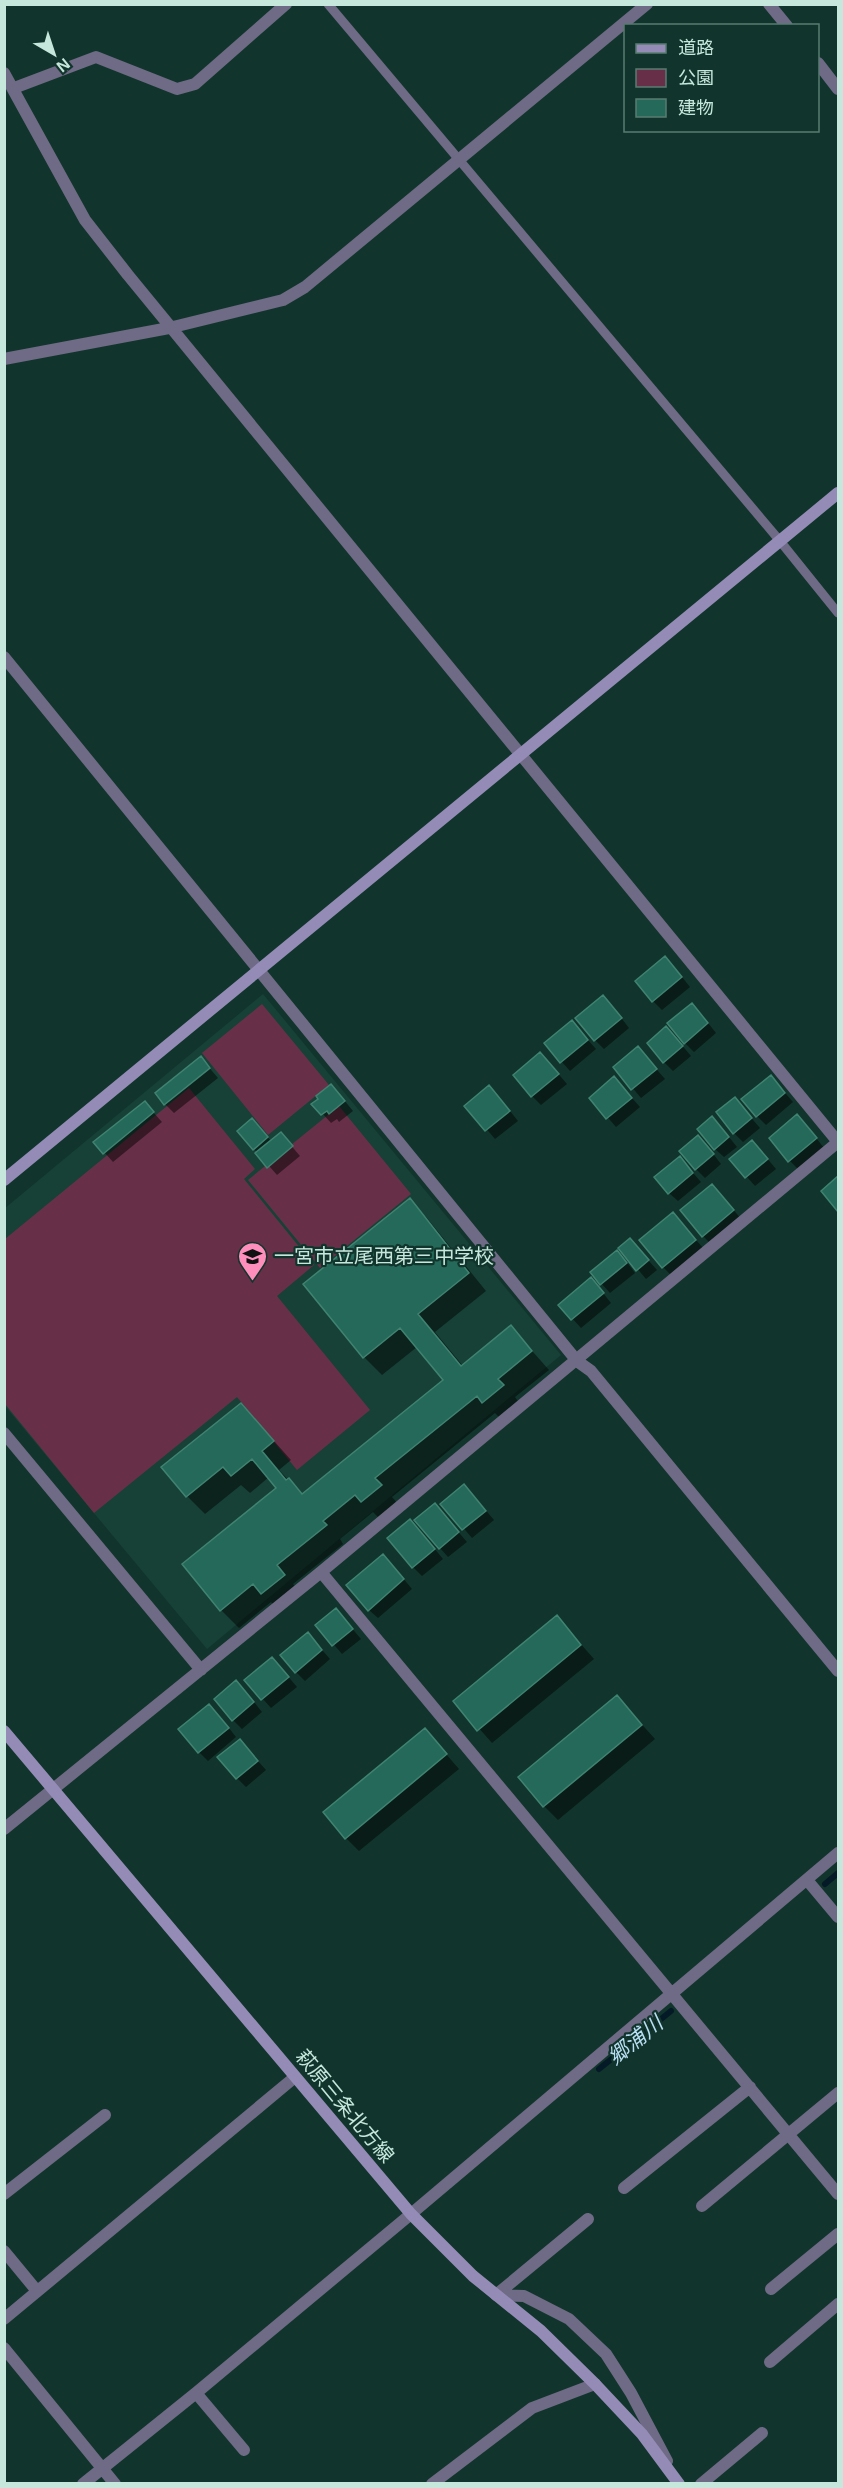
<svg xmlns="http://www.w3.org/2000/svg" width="843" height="2488" font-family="Helvetica,'Noto Sans JP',sans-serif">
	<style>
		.built { fill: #174137 }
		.green { fill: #683048 }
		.shadow { fill: #0007 }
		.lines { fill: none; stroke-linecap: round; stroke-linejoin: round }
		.stream { stroke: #041b27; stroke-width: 6 }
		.building { fill: #246959; stroke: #408372; stroke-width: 1.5 }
		.lane { stroke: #6f6a85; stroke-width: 9 }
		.street { stroke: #6f6a85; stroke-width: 12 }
		.secondary { stroke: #948bb6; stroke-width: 12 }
		.labels { text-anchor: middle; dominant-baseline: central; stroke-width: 4.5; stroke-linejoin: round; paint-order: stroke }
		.poi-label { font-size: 20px; fill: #c6e7dc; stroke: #11352c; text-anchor: start }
		.street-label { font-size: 20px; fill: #c6e7dc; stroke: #11352c }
		.water-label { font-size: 21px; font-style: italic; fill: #b9def4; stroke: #11352c }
	</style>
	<rect width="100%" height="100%" fill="#11352c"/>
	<path class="built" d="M263,994L561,1355L207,1649L5,1406L4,1209Z"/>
	<path class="green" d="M262,1004L329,1085L268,1135L202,1053Z
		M189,1088L255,1169L244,1179L314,1265L277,1296L370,1410L297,1470L237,1397L94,1513L5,1404V1239Z
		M339,1106L411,1194L320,1268L248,1180Z"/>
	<path class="shadow" d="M674,967L690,987L662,1010L653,1001Z
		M612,1006L629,1028L604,1049L595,1040Z
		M701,1014L716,1033L694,1052L685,1043Z
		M572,1022L596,1049L570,1071L562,1062Z
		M675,1037L691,1056L673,1071L664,1062Z
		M638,1048L665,1079L641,1098L615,1067Z
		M201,1058L218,1078L174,1113L165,1104Z
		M549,1063L567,1084L541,1105L532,1096Z
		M614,1078L640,1107L616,1127L591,1098Z
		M779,1086L793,1102L766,1125L757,1116Z
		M340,1095L353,1111L339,1122L337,1119L331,1123L314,1104Z
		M498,1096L518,1121L495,1139L467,1106Z
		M735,1099L760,1128L743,1142L734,1133Z
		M153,1112L162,1122L113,1162L95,1142Z
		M806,1125L824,1148L798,1169L790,1161Z
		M721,1127L737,1147L724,1157L715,1149Z
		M261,1129L271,1141L289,1143L300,1156L277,1175L254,1149Z
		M707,1146L721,1164L705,1178L696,1169Z
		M761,1151L776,1169L755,1186L731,1159Z
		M680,1158L701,1182L678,1201L669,1193Z
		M721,1195L742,1220L712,1245L703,1236Z
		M409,1200L427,1218L486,1291L435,1332L463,1366L511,1327L549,1370L515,1397L520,1404L501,1419L495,1413L392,1497L398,1504L380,1519L373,1512L340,1539L343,1544L293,1584L301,1594L280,1611L271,1602L239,1628L221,1610L278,1488L269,1477L250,1493L241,1485L205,1514L187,1496L258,1423L291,1460L279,1470L303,1495L445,1381L417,1347L382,1375L364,1357L305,1284Z
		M673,1214L704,1249L672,1276L663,1267Z
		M630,1240L657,1270L646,1279L620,1248Z
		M626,1261L635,1273L610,1293L592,1273Z
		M599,1288L611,1303L581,1328L560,1305Z
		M473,1495L494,1520L472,1538L443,1504Z
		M435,1505L467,1542L448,1557L440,1548Z
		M419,1530L443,1559L422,1576L413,1567Z
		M392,1565L412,1589L378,1618L369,1610Z
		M557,1617L594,1659L492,1743L455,1701Z
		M344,1619L361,1639L342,1654L317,1625Z
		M308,1634L330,1659L305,1681L296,1672Z
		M281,1668L297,1687L271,1708L246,1680Z
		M245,1691L262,1712L242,1729L233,1720Z
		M617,1697L655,1739L558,1820L544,1806Z
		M218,1714L236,1737L208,1761L199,1752Z
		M425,1730L459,1769L359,1851L346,1838Z
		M248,1750L266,1770L246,1787L237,1778Z"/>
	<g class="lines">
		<path class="stream" d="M825,1884L838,1873
			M599,2069L671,2011"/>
	</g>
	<path class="building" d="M665,956L682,977L652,1002L635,981Z
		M603,995L622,1018L594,1041L575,1018Z
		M692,1003L708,1023L684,1044L667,1023Z
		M572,1020L588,1040L560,1063L544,1043Z
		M666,1026L683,1046L663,1063L647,1043Z
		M638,1046L657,1069L631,1090L613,1067Z
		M540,1052L559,1074L531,1097L513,1075Z
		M201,1056L210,1068L164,1105L155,1093Z
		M771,1075L785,1093L756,1117L741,1099Z
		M614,1076L632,1098L606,1119L589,1098Z
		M331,1084L345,1101L329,1114L327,1111L321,1115L311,1104L318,1099L316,1096Z
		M489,1085L510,1111L485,1131L464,1106Z
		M735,1097L752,1118L733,1134L716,1112Z
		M145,1101L154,1112L103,1154L93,1142Z
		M797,1114L817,1138L788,1162L769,1138Z
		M712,1116L729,1137L714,1150L697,1129Z
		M252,1118L268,1137L253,1150L237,1131Z
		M281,1132L293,1146L267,1168L255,1153Z
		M698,1135L714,1154L695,1170L679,1151Z
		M752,1140L768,1159L745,1178L729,1159Z
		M680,1156L693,1173L668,1194L654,1177Z
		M838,1176V1212L821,1191Z
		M712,1184L734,1210L702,1237L680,1210Z
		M410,1198L469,1273L418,1314L461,1366L511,1325L532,1351L498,1379L504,1385L482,1403L477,1396L375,1478L382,1485L361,1502L355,1495L323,1521L327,1525L277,1565L285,1575L261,1594L253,1584L220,1611L182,1564L276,1488L252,1459L231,1476L223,1467L186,1497L161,1467L241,1403L274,1441L262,1451L286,1480L289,1478L302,1494L443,1380L400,1328L363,1358L303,1284Z
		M673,1212L696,1240L662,1268L639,1240Z
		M630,1238L649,1260L636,1271L618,1248Z
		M617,1250L627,1263L600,1285L590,1272Z
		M591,1277L604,1293L571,1320L558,1305Z
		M464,1484L486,1511L462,1530L440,1504Z
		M435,1503L459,1532L439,1549L414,1520Z
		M410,1519L435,1549L412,1568L387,1538Z
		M383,1554L404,1579L368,1611L346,1585Z
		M336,1608L353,1629L332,1646L315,1625Z
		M557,1615L581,1645L477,1731L453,1701Z
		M308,1632L322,1650L295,1673L280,1655Z
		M272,1657L289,1677L261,1700L244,1680Z
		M236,1680L254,1702L232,1721L214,1699Z
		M617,1695L642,1725L543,1807L518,1777Z
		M209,1704L229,1728L198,1753L178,1729Z
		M425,1728L447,1754L345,1839L323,1812Z
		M240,1739L258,1761L236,1779L217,1757Z"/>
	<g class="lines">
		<path class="lane" d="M328,4L780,541L838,613"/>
		<path class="street" d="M769,4L787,26
			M818,63L838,89
			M4,73L85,220L128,275L838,1142
			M14,88L96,57L177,89L195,84L286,4
			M4,359L169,328L283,300L305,287L647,4
			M4,657L577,1361L591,1371L838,1671
			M4,1433L201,1670
			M321,1572L838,2194
			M4,1829L321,1572L838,1142
			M807,1880L838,1917
			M624,2188L750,2087
			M4,2194L105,2115
			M702,2206L838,2093
			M4,2251L37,2291
			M771,2289L838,2234
			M496,2295L524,2296L569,2319L606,2354L631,2393L667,2461
			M496,2295L588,2219
			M4,2319L295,2077
			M4,2348L115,2484
			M770,2362L838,2304
			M196,2393L244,2450
			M83,2484L196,2393L411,2214L838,1853
			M432,2484L532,2408L595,2384
			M701,2484L762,2433"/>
		<path class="secondary" d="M4,1180L838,493
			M4,1731L411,2214L473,2276L541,2331L595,2384L642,2434L679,2484"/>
	</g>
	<defs>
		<symbol id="school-pin" viewBox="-11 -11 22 30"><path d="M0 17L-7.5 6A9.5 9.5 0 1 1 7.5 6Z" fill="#fe8ebc" stroke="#11352c"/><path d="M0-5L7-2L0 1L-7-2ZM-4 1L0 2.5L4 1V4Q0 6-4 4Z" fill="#111"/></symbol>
	</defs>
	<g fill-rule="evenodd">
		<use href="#school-pin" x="236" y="1240" width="33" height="45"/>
	</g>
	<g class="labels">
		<g class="poi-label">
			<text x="274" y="1256">一宮市立尾西第三中学校</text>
		</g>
		<g class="street-label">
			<text transform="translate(345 2106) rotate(50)">萩原三条北方線</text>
		</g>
		<g class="water-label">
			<text transform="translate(635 2040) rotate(-39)">郷浦川</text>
		</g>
	</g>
	<rect width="843" height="2488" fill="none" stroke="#c6e7dc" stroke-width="12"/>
	<rect x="624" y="24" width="195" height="108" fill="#11352c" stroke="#597c72" stroke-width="1.5"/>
	<rect x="636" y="44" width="30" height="9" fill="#948bb6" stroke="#597c72" stroke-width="1.5"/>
	<text x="678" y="54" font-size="18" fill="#c6e7dc">道路</text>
	<rect x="636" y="69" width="30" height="18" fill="#683048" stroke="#597c72" stroke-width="1.5"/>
	<text x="678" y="84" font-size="18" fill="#c6e7dc">公園</text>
	<rect x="636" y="99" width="30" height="18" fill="#246959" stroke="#597c72" stroke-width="1.5"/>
	<text x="678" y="114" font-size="18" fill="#c6e7dc">建物</text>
	<g transform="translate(54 54) rotate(141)" stroke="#11352c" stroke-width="4.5" paint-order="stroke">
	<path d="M0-4.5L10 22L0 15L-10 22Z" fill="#c6e7dc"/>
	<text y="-9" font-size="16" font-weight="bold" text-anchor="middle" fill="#c6e7dc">N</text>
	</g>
</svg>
